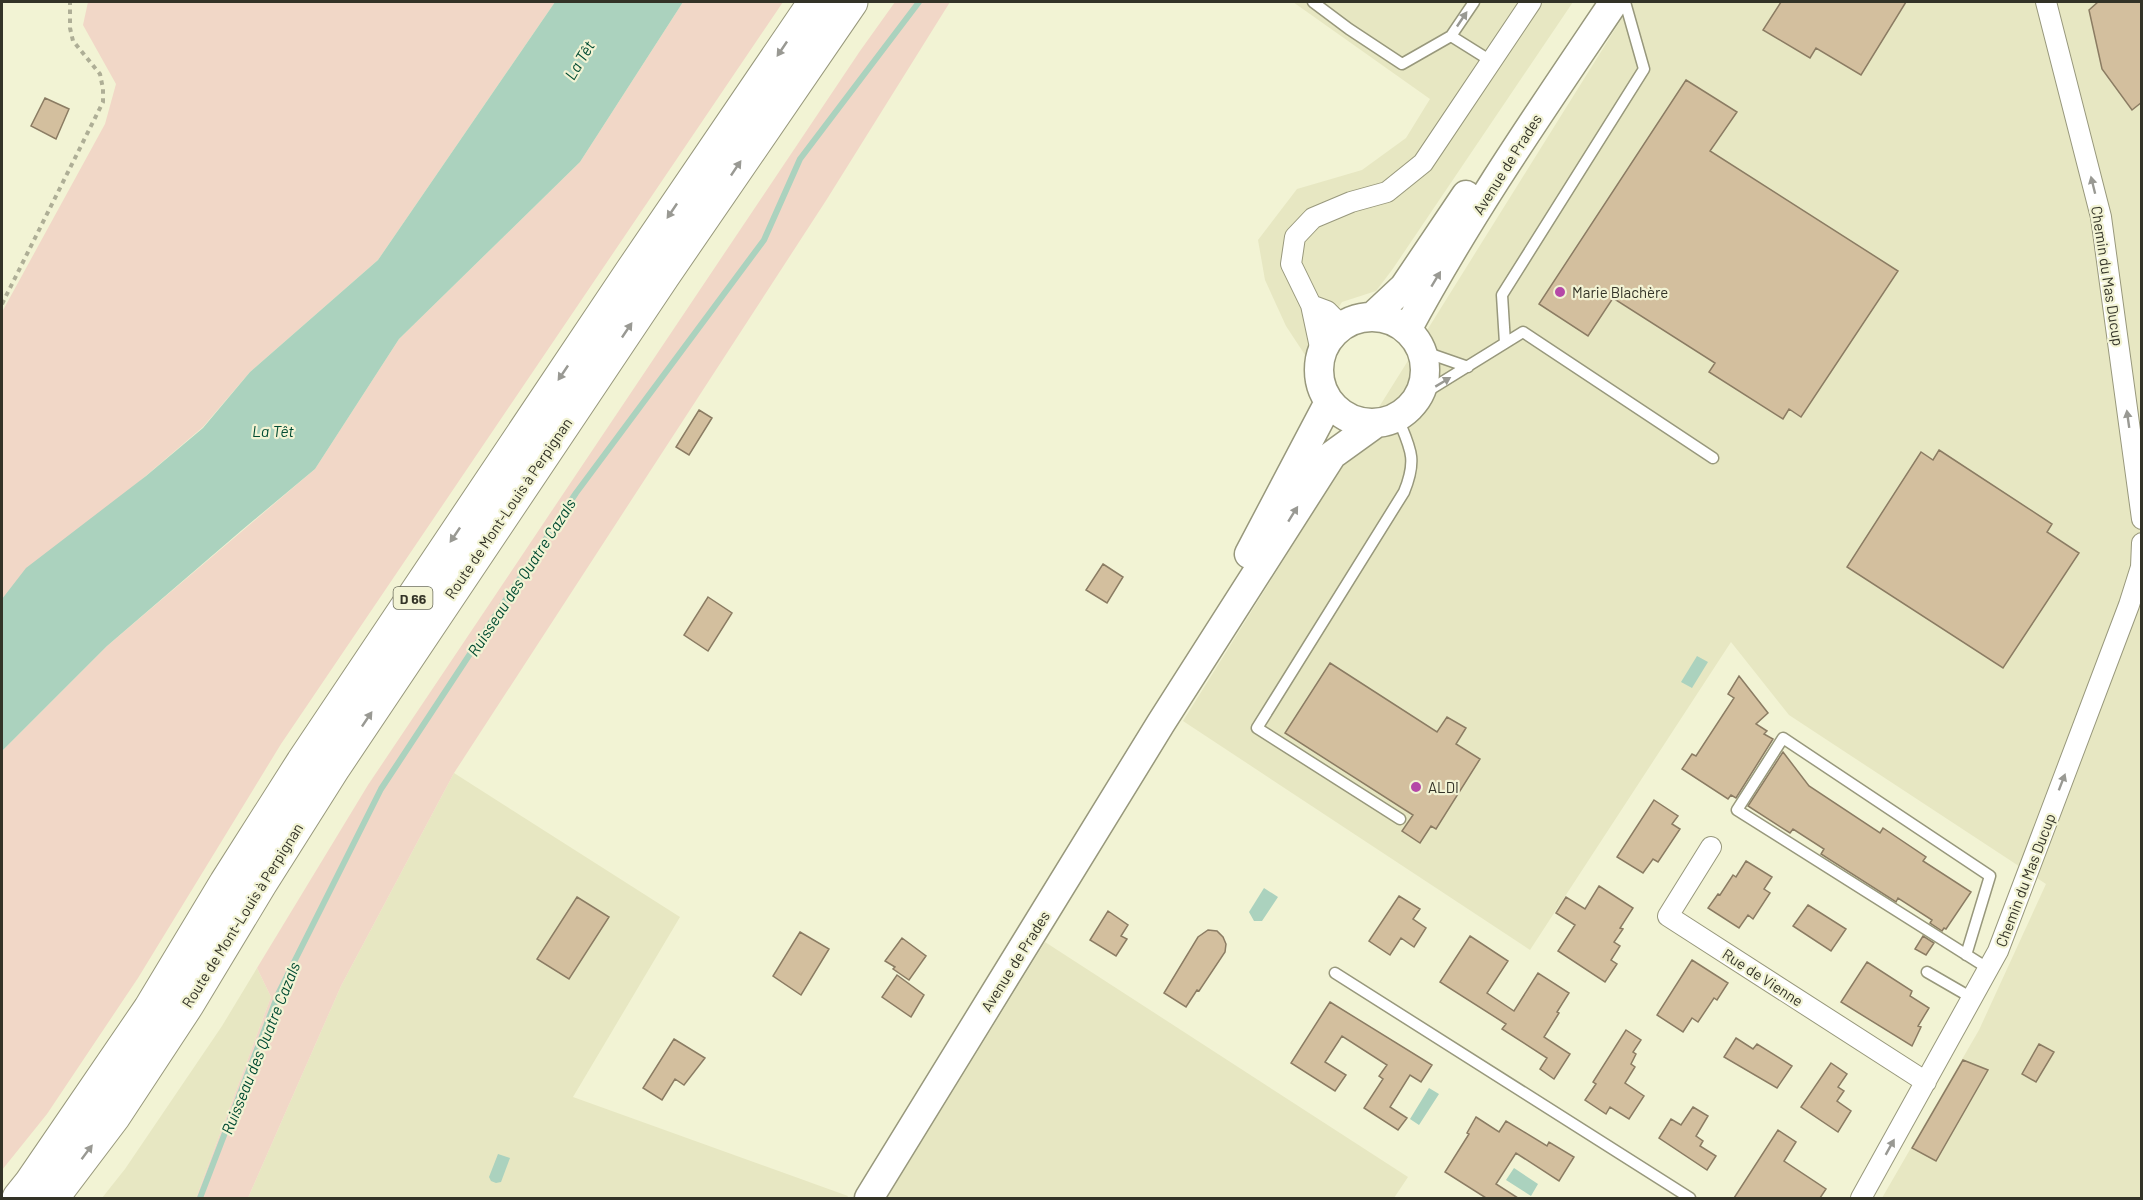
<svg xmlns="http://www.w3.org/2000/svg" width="2143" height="1200" font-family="Barlow,sans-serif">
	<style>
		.built { fill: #e7e7c2 }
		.green { fill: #f1d7c7 }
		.water { fill: #abd2be }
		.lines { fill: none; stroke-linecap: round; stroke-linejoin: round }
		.stream { stroke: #abd2be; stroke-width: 6 }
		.building { fill: #d3bf9e; stroke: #8b7c63; stroke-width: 1.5 }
		.lane-casing { stroke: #98987c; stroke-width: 13 }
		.street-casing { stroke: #98987c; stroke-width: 22 }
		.secondary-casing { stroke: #98987c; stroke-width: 31 }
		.highway-casing { stroke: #98987c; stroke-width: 35 }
		.path { stroke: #aeae96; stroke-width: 4; stroke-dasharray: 4.5 4.5; stroke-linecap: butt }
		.lane { stroke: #fff; stroke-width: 10 }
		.street { stroke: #fff; stroke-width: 20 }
		.secondary { stroke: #fff; stroke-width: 28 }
		.highway { stroke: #fff; stroke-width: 33 }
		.oneway { fill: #999993 }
		.poi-dot { fill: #b548a7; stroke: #f2f3d4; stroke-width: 2 }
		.labels { text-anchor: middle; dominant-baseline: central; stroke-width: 4.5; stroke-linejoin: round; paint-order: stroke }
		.shield { fill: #f2f3d4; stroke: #6c6d5b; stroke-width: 1.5 }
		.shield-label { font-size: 14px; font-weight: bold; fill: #333327 }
		.street-label { font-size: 15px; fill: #333327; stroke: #f2f3d4 }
		.poi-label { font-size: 15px; fill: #333327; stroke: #f2f3d4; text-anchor: start }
		.water-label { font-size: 16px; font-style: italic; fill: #004b32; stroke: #f2f3d4 }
	</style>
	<rect width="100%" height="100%" fill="#f2f3d4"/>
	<path class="built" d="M1293,2H1573L1392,270L1376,291L1342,302L1307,358L1286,326L1265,280L1258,240L1297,189L1362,170L1406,138L1430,99Z
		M1632,2H2141V1198H1882L1979,1030L2046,884L1789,715L1731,642L1530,950L1183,721Z
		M454,773L680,917L573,1097L848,1196L847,1198H248L341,986Z
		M1045,942L1408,1177L1394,1198H887Z
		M257,968L271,997L196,1198H102L125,1169L222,1026Z"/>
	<path class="green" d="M88,2H555L378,260L250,372L203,427L2,599V312L105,124L116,84L83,25Z
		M683,2H783L281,744L138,978L47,1114L2,1170V751L107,646L315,469L399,339L580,162Z
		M895,2H950L827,199L454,773L341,986L248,1198H196L271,997L257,968L368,785L860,51Z"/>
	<path class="water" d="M555,2H683L580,162L399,339L315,469L242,530L107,646L2,751V599L26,568L146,476L203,428L250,372L378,260Z
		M1697,656L1708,662L1692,688L1681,682Z
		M1264,888L1278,897L1262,921H1254L1249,912Z
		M1429,1088L1439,1094L1419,1125L1410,1119Z
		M498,1154L510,1158L501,1182L496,1183L491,1181L489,1177Z
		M1514,1168L1538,1184L1531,1196L1506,1180Z"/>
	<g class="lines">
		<path class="stream" d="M200,1198L279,992L381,789L576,493L764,240L800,159L919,2"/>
	</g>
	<path class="building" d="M1781,2H1906L1861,75L1816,48L1810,58L1763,30Z
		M2098,2H2142V102L2132,110L2102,69L2089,10Z
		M1686,80L1737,112L1710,151L1898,271L1801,417L1789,409L1783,419L1709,372L1715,363L1613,298L1588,336L1539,304Z
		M45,98L69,109L56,139L31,126Z
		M699,410L712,418L689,455L676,447Z
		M1939,450L2052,524L2047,532L2079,553L2003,668L1847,567L1921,452L1933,460Z
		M1103,564L1123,577L1107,603L1086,590Z
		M708,597L732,613L708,651L684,635Z
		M1330,663L1437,732L1447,717L1466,728L1456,744L1480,759L1436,829L1431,826L1420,843L1402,831L1413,815L1285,733Z
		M1739,676L1768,713L1756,724L1767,731L1764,734L1773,739L1736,798L1731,795L1728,799L1682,769L1692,754L1696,756L1734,698L1728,694Z
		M1783,752L1809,786L1880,833L1883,828L1926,857L1923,861L1971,892L1946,929L1944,928L1942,931L1930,923L1932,920L1898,898L1896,902L1821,854L1824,849L1793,829L1790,833L1748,806Z
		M1654,800L1678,816L1672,824L1680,829L1658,862L1653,859L1643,873L1617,857Z
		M1746,861L1772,877L1764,889L1770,893L1753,919L1748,915L1739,928L1708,908L1718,894L1720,895L1733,875L1736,877Z
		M1599,886L1633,908L1620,928L1623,929L1614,942L1620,946L1611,960L1617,964L1605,982L1558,951L1575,925L1556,913L1566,897L1585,909Z
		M1399,896L1420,909L1413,919L1426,928L1414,947L1401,938L1390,955L1369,941Z
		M577,897L609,917L569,979L537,959Z
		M1808,905L1846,929L1831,951L1793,926Z
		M1108,911L1128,925L1121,936L1127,939L1116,956L1090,940Z
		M1208,930L1217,931L1223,937L1226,944L1225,952L1199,991L1197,990L1186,1007L1164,993L1198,937Z
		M800,932L829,949L801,995L773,976Z
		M1470,936L1508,961L1487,993L1514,1011L1538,973L1569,993L1557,1012L1559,1013L1544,1037L1570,1054L1554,1079L1540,1069L1547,1058L1502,1029L1506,1024L1440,982Z
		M1923,936L1934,943L1926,955L1915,949Z
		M902,938L926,956L909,980L893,969L895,967L885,961Z
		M1692,960L1728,983L1717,1000L1714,998L1698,1022L1692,1018L1683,1032L1657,1015Z
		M1867,962L1912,991L1910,996L1929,1008L1918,1026L1921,1027L1912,1046L1841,1002Z
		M897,975L924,995L911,1017L882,997Z
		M1330,1002L1432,1065L1421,1082L1410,1075L1390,1107L1407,1118L1398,1130L1364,1108L1383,1079L1379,1076L1387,1065L1342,1036L1325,1062L1346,1075L1335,1091L1291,1063Z
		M1626,1030L1641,1040L1633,1052L1636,1054L1631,1064L1635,1067L1625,1083L1644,1096L1629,1119L1610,1107L1606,1114L1585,1100L1596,1084L1593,1082Z
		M1736,1038L1753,1049L1757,1044L1792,1066L1777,1088L1724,1057Z
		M674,1039L705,1058L684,1085L675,1079L662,1100L643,1088Z
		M2039,1044L2054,1052L2036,1082L2022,1074Z
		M1963,1060L1988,1070L1936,1161L1912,1148Z
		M1831,1063L1847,1074L1838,1087L1844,1091L1837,1101L1851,1111L1838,1132L1801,1107Z
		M1693,1107L1708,1116L1696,1136L1703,1141L1700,1146L1716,1156L1707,1170L1659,1138L1671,1119L1681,1125Z
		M1476,1117L1499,1132L1506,1121L1547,1146L1549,1142L1574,1157L1559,1181L1516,1153L1496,1184L1518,1198H1486L1445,1172L1469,1134L1467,1133Z
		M1778,1130L1796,1142L1784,1161L1826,1189L1820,1198H1734Z"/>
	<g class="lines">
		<defs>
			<path id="lane" d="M1313,2L1349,29L1402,64L1451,36L1474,2
				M1451,36L1491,61
				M1505,343L1502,295L1644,69L1625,2
				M1422,351L1468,367
				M1418,397L1523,332L1713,458
				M1397,416C1410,448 1418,458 1404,492L1257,728L1400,819
				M1966,955L1990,876L1783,738L1737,810L1989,969
				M1927,972L1972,998
				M1335,973L1690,1198"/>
			<path id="street" d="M2046,2L2101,217L2142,519
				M1311,305L1327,311L1342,326
				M1321,352L1311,305L1291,264L1295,237L1313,218L1351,202L1387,192L1423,163L1531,2
				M1711,847L1668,916L1926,1082
				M1861,1198L1998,951L2129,605L2141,567L2142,543"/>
			<path id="secondary" d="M1373,316L1404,287L1466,195
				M1319 370a53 53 0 1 1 106 0a53 53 0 1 1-106 0Z
				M1407,330C1468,216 1542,109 1614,2
				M1249,554L1329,402
				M869,1198L1161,723L1332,455L1375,424"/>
			<path id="highway" d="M19,1198L31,1183L150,1009L226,883L303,762L632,271L815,2
				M52,1198L114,1116L187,1005L260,884L334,767L663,276L851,2"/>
		</defs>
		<use href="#lane" class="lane-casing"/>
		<use href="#street" class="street-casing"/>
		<use href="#secondary" class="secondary-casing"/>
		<use href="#highway" class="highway-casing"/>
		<path class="path" d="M2,304L103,102V89L100,74L73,41L70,28V2"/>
		<use href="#lane" class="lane"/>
		<use href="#street" class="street"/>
		<use href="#secondary" class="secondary"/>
		<use href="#highway" class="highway"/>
	</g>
	<defs><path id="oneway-solid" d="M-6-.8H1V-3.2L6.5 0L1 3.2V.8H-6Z" transform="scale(1.5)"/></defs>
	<g class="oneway">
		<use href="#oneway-solid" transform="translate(1462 19) rotate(-56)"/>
		<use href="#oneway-solid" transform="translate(782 49) rotate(124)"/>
		<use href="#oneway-solid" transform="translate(736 168) rotate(-56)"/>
		<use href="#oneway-solid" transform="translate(2093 185) rotate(-104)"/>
		<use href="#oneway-solid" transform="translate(672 211) rotate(124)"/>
		<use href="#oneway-solid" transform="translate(1436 279) rotate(-59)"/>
		<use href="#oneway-solid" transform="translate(627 330) rotate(-56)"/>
		<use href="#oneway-solid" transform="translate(563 373) rotate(124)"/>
		<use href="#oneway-solid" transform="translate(1443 382) rotate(-31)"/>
		<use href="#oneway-solid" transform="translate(2128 419) rotate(-98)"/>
		<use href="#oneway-solid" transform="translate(1293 514) rotate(-58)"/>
		<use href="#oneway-solid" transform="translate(455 535) rotate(124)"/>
		<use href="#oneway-solid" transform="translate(367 719) rotate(-56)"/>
		<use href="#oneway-solid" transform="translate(2062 782) rotate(-69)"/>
		<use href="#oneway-solid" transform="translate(1890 1147) rotate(-61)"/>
		<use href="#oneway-solid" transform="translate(87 1152) rotate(-53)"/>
	</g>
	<g class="poi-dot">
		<circle cx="1560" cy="292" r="6"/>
		<circle cx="1416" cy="787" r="6"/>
	</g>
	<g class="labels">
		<rect class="shield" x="393.5" y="587" width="39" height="22" rx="4.5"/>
		<g class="shield-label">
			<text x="413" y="598">D 66</text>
		</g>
		<g class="street-label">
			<text transform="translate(1507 164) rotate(-58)">Avenue de Prades</text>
			<text transform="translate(2108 276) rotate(81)">Chemin du Mas Ducup</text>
			<text transform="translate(508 508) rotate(-56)">Route de Mont-Louis à Perpignan</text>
			<text transform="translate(2025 880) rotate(-69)">Chemin du Mas Ducup</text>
			<text transform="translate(242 915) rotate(-58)">Route de Mont-Louis à Perpignan</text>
			<text transform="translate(1015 961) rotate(-58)">Avenue de Prades</text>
			<text transform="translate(1763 977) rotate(33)">Rue de Vienne</text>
		</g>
		<g class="poi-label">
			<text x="1572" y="292">Marie Blachère</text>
			<text x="1428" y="787">ALDI</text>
		</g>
		<g class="water-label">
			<text transform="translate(579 60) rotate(-59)">La Têt</text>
			<text x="273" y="430">La Têt</text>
			<text transform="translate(521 577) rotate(-57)">Ruisseau des Quatre Cazals</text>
			<text transform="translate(260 1048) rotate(-68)">Ruisseau des Quatre Cazals</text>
		</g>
	</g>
	<rect width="2143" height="1200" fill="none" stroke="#333327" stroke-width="6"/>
</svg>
